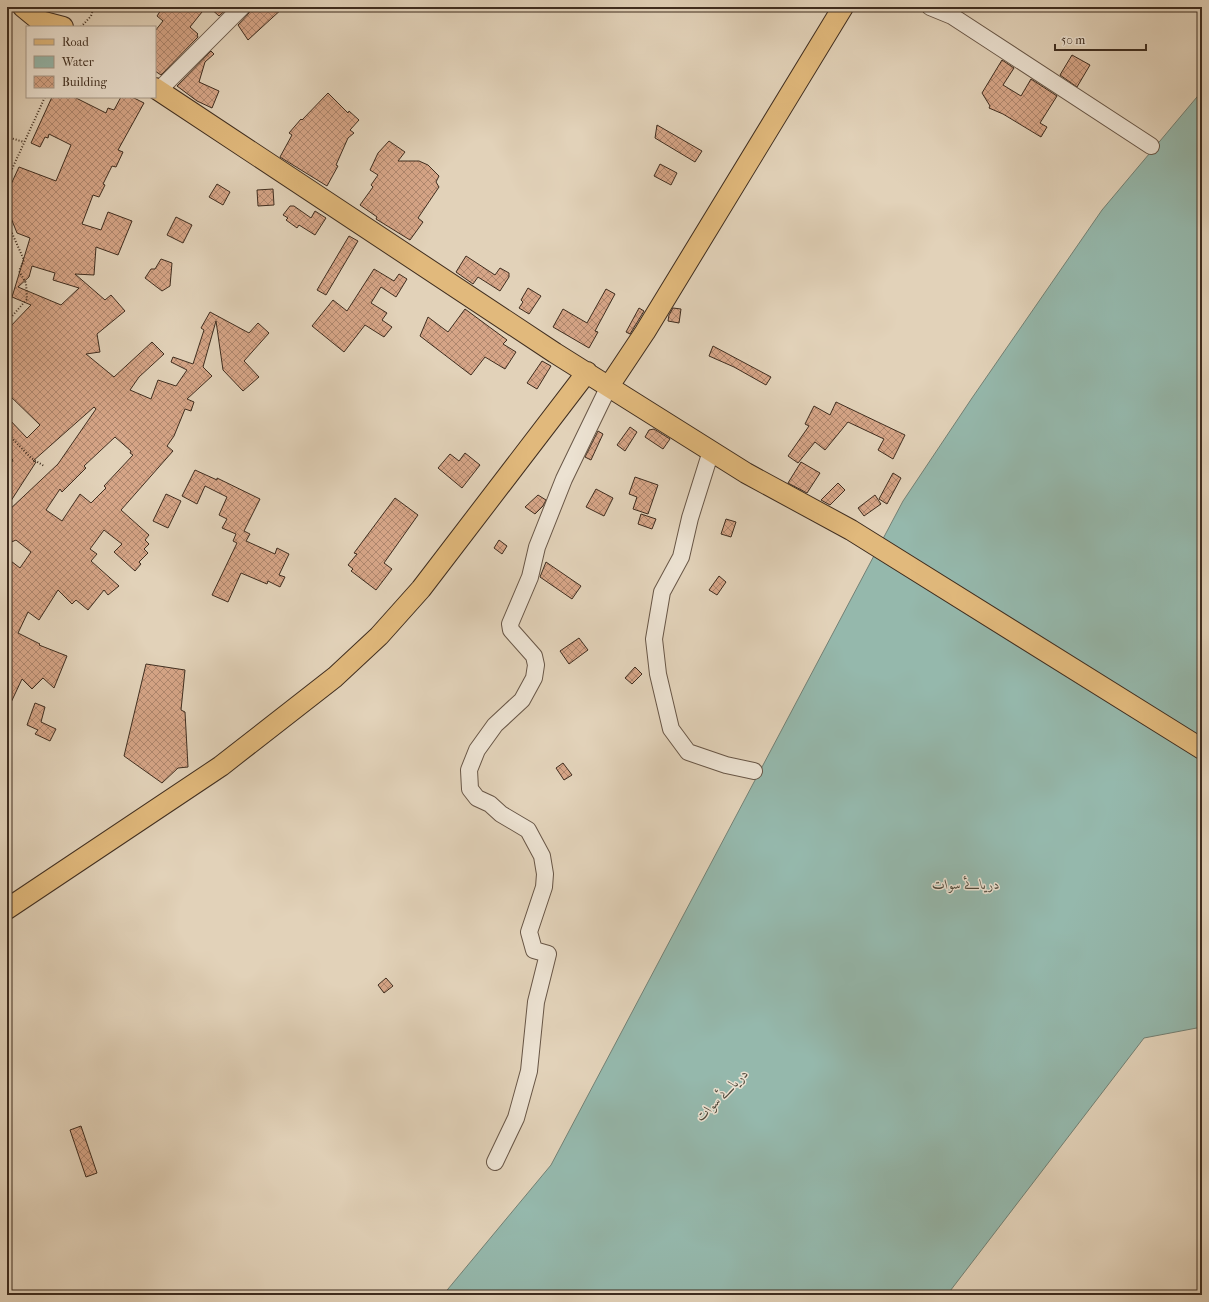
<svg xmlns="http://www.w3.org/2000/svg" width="1209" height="1302" font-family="'IM FELL French Canon',Amiri,serif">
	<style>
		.water { fill: #95b8ac; stroke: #738074 }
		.building { fill: url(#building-cross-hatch); stroke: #3f2d1f; fill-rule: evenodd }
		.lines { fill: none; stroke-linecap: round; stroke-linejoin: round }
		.minor-casing { stroke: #685646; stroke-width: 18 }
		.major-casing { stroke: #3f2d1f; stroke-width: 22 }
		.path { stroke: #3f2d1f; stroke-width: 2; stroke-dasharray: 1 2; stroke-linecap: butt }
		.minor { stroke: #ece2d2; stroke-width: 16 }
		.major { stroke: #e1b97c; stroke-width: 20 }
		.labels { text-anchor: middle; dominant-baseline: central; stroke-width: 3; stroke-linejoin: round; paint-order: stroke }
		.water-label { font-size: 14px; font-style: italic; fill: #50493b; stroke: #ece2d2 }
	</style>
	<defs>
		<pattern id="building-cross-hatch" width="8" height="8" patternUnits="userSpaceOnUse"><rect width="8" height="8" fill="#d6a587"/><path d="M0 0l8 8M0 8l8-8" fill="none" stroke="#af876e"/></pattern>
	</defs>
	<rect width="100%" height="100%" fill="#e2d2b9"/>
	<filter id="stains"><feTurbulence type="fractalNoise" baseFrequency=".005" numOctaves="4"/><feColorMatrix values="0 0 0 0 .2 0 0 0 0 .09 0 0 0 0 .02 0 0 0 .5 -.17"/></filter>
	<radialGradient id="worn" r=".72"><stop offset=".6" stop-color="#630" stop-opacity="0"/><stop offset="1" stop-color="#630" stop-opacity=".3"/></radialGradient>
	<path class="water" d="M1202,91V1027L1144,1038L947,1295H443L551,1165L903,501L972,398L1102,210Z"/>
	<path class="building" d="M163,7H206L190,27L198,34L197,35L198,37L161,75L155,71V31L163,21L157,16Z
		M209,7H229L219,16Z
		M251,7H284L248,40L238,25L249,13Z
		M211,51L214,54L205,62L199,82L219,91L212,108L197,101L177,86Z
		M1072,55L1090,65L1077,87L1060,75Z
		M1002,60L1014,68L1003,85L1021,96L1031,79L1057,96L1040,123L1047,127L1041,137L1003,114L989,108L990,106L982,93Z
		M328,93L348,113L349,111L359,120L350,130L354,133L348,138L336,165L338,166L327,186L280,157L292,135L289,133L301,119L302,120Z
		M52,97H74L106,113L108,108L114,110L121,97H132L144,103L118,150L123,152L116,167L112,166L103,184L105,185L99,197L93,195L82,224L101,230L108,212L132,221L118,255L96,247L94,275L75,274L105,300L111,295L125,311L97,334L100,352L86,354L114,377L152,342L164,354L139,377L130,390L151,399L158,380L176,386L187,370L171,362L173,357L193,364L204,330L201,328L210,312L249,333L258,323L269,333L244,361L259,377L243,391L223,370L216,321L203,367L212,376L187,399L194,402L191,411L185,409L174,436L167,446L173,451L121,510L149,535L145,540L149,544L144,549L148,553L139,562L141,564L135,571L114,552L122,544L104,530L90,549L97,554L91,561L119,586L108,595L104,590L88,610L76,600L72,604L58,590L39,620L28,612L18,633L40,644L39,645L67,656L54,688L43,678L32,689L22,679L7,711V558L20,568L31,552L16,540L7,544V512L58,464L96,409L94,407L33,461L36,462L7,507V470L13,460L7,454V417L27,438L40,425L7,393V330L31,305L12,297L30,238L17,233L7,208V193L19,167L56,181L71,145L49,134L48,138L45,137L40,147L31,143ZM32,266L55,273L53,280L79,288L61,305L18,287L29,277ZM115,437L131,451L130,453L133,455L104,486L106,488L91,503L80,494L62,521L46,510L60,489L62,492L86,468L84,466Z
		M657,125L702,151L695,162L655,138Z
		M389,141L405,152L398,161H419L428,165L439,176L436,182L439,187L418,218L423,222L410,240L376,219L377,217L360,205L373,187L371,185L378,175L370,170L378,153Z
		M660,164L677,173L671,185L654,176Z
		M217,184L230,192L223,205L209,197Z
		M273,189L274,205L258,206L257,190Z
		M290,206H294L311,218L315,211L326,218L315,235L299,225L297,228L286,220L288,218L283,215Z
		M176,217L192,225L183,243L167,235Z
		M349,236L358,241L326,295L317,290Z
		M466,256L495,275L500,268L509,273V277L500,291L478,277L473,284L456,272Z
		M161,259L172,263L170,286L162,291L145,278L151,269H155Z
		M374,269L394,281L399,274L407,279L396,297L381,287L371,303L387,313L382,320L392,327L384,337L365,325L344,352L312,326L333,300L347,311Z
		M528,288L541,296L529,314L519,308L523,302L521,300Z
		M606,289L615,294L595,331L598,332L589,348L553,327L563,309L587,323Z
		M639,308L644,311L630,334L626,332Z
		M673,308L681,309L679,323L668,321L669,315Z
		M465,309L507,340L503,344L516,352L505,369L485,357L471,375L420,336L428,317L448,332Z
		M713,346L771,377L766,385L734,367L709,356Z
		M542,361L551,366L537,389L527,383Z
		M836,402L905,435L893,459L878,450L884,439L848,422L825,450L815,442L798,463L788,456L809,426L805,424L814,406L830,415Z
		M630,427L637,432L625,451L617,445Z
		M654,429L670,439L663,449L645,437L649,430Z
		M598,431L603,434L591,460L585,457Z
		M465,453L480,465L462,488L438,468L450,454L459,461Z
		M801,462L820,473L807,493L788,483Z
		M195,470L217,480V478L260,499L244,531L250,534L246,541L275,554L277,548L289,554L279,575L285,577L280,587L268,581L267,584L241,573L228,602L212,595L237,543L233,541L236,534L222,528L227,519L219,515L227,497L205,486L197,504L182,496Z
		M893,473L901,478L887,504L879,499Z
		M635,477L658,485L648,514L633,509L637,497L629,494Z
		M838,483L845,490L830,505L821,500Z
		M596,489L613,498L604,516L586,507Z
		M166,494L181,501L168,528L153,521Z
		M538,495L546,500L543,506L535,514L525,507Z
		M875,495L881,504L864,516L858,508Z
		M395,498L418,515L384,563L392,569L376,590L351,571L353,569L348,565L357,554L354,553Z
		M641,514L656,519L652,529L638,524Z
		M726,519L736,522L731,537L721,534Z
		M499,540L507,546L502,554L494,548Z
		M546,562L581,586L572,599L540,577Z
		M719,576L726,582L717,595L709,590Z
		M579,638L588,650L569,664L560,651Z
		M146,664L185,670L181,710L185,712L188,767L178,768L162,783L124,756Z
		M635,667L642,674L632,684L625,678Z
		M35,703L45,707L41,722L56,729L50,741L35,734L38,730L27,725Z
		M563,763L572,775L564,780L556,768Z
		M386,978L393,986L384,993L378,985Z
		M81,1126L97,1173L86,1177L70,1130Z"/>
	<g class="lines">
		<defs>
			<path id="minor" d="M930,7L952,16L1151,146
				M158,91L242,7
				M711,451L690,518L681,557L662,592L654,639L658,674L671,729L688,752L726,765L754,771
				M495,1162L516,1118L529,1071L536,1002L548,954L534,950L529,932L544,887L545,874L542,856L528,830L501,814L490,804L477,798L470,789L469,770L477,750L495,725L522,700L534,678L536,665L534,656L511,630L510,624L530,577L537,547L564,479L609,386"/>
			<path id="major" d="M23,7L40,21L63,27
				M155,88L555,353L746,473L851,530L1202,749
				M609,386L645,332L843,7
				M7,909L221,766L335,677L379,636L421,589L587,372"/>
		</defs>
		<use href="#minor" class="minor-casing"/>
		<use href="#major" class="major-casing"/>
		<path class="path" d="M81,27L91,16L94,7
			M7,137L24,142
			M7,180L45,97
			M7,222L24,260L19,271L26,283L27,299L7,322
			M7,433L31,458L44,466"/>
		<use href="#minor" class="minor"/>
		<use href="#major" class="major"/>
	</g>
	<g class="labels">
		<g class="water-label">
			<text x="966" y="884">دریائے سوات</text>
			<text transform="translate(722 1095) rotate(-45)">دریائے سوات</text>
		</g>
	</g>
	<rect width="1209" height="1302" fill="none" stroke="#e2d2b9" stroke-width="24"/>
	<rect x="8" y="8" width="1193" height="1286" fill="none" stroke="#3f2d1f" stroke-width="2"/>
	<rect x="12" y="12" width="1185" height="1278" fill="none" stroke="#3f2d1f"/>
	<rect x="26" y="26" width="130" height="72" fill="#ece2d2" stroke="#a79a8a"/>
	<rect x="34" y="39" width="20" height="6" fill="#e1b97c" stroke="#a79a8a"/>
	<text x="62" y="46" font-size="12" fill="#3f2d1f">Road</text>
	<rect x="34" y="56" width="20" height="12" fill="#95b8ac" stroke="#a79a8a"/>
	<text x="62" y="66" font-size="12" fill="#3f2d1f">Water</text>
	<rect x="34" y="76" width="20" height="12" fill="url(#building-cross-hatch)" stroke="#a79a8a"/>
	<text x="62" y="86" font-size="12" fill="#3f2d1f">Building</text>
	<path d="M1055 44v6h91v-6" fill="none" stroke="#3f2d1f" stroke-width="2"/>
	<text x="1061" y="44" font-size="12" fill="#3f2d1f" stroke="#ece2d2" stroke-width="3" paint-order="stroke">50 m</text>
	<rect width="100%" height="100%" filter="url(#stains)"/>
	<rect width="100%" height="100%" fill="url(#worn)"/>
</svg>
